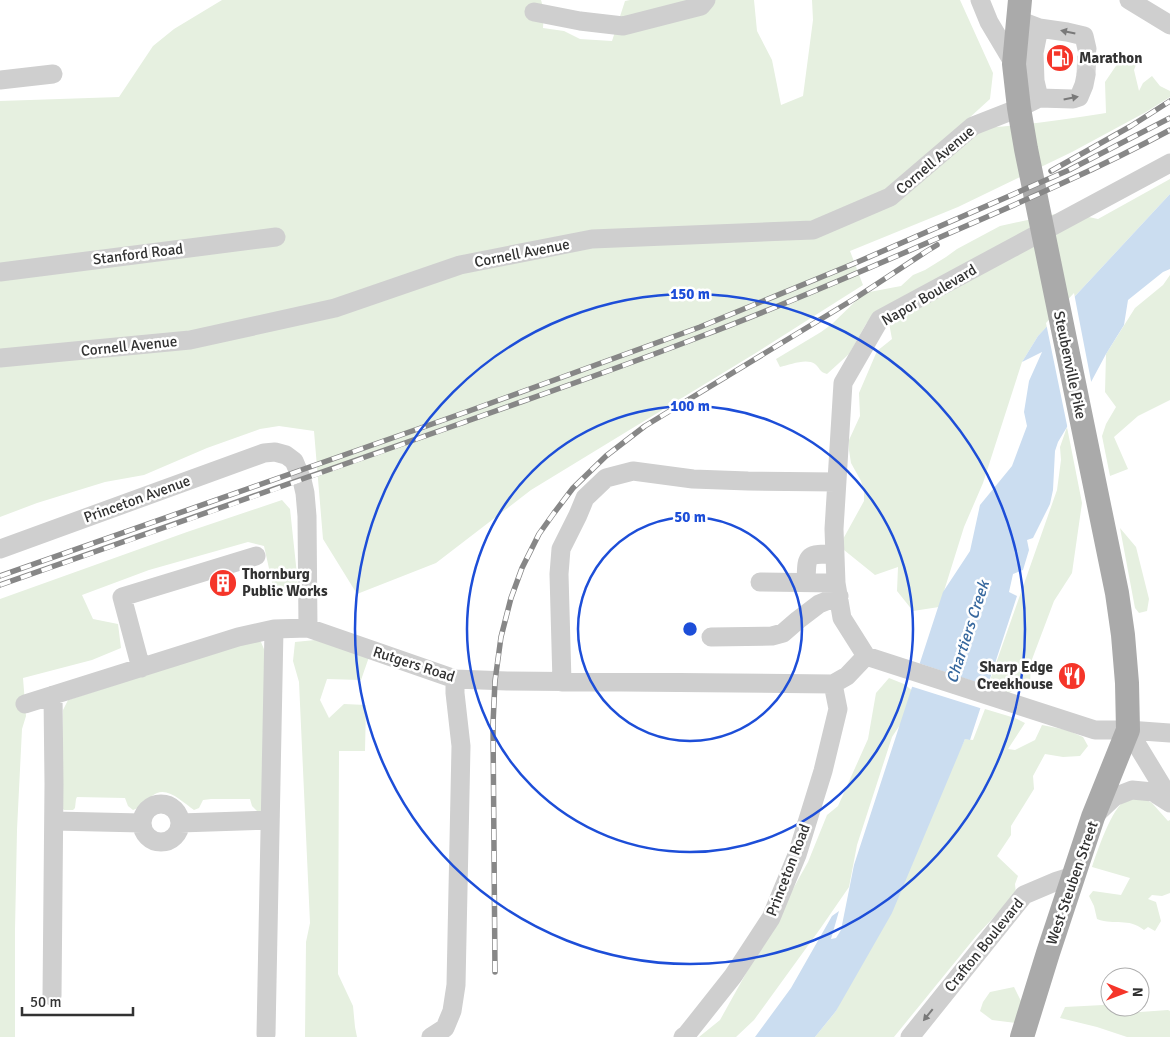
<svg xmlns="http://www.w3.org/2000/svg" width="1170" height="1037" font-family="Signika,sans-serif">
	<style>
		.green { fill: #e6f0e0 }
		.water { fill: #cbddf0 }
		.pier { fill: #fff }
		.lines { fill: none; stroke-linecap: round; stroke-linejoin: round }
		.minor-tunnel { stroke: #d6d6d6; stroke-width: 19; stroke-dasharray: 19 9; stroke-linecap: butt }
		.minor { stroke: #cfcfcf; stroke-width: 19 }
		.major { stroke: #aaa; stroke-width: 24 }
		.rail-casing { stroke: #878787; stroke-width: 5.5 }
		.rail { stroke: #fff; stroke-width: 4; stroke-dasharray: 11; stroke-linecap: butt }
		.oneway { fill: #797979 }
		.ring { fill: none; stroke: #1d4ed8; stroke-width: 2.5 }
		.labels { text-anchor: middle; dominant-baseline: central; stroke-width: 5; stroke-linejoin: round; paint-order: stroke }
		.poi-label { font-size: 15px; font-weight: bold; fill: #323232; stroke: #fff; text-anchor: start }
		.street-label { font-size: 15px; fill: #323232; stroke: #fff }
		.water-label { font-size: 16px; font-style: italic; fill: #37689e; stroke: #fff }
		.centre { fill: #1d4ed8; stroke: #fff; stroke-width: 2.5 }
		.ring-label { font-size: 15px; text-anchor: middle; font-weight: bold; fill: #1d4ed8; stroke: #fff; stroke-width: 5; stroke-linejoin: round; paint-order: stroke }
	</style>
	<rect width="100%" height="100%" fill="#fff"/>
	<path class="green" d="M222,0H541L544,10L543,28L564,31L580,39L612,41L625,1L630,0H754L757,31L772,60L781,105L803,96L813,20L812,0H960L993,73L990,99L957,129C1007,128 1056,121 1106,113L1105,82L1124,54L1137,62L1134,70L1139,91L1143,83L1152,76L1160,86L1170,91V97L1146,112L1072,152L958,207L850,251L863,285L759,351L531,490L436,563L357,594L323,539L314,431L279,426L260,429L207,448L144,475L105,482L37,503L0,517V101L119,97L153,46L174,29Z
		M1170,179V194L1038,336L1022,362L983,483L964,527L939,607L913,611L897,591L898,567L875,575L844,550L842,541L864,501V492L861,481L851,463L849,450V440L860,416L859,393L877,351L892,339L889,323L874,316L866,324L849,354L827,374C818,371 821,369 815,364C806,358 790,365 780,367L776,359L821,332L832,324L864,293L901,286L913,275L925,270L946,257L957,249L1000,226L1065,212L1098,219Z
		M1170,275V400L1138,416L1114,437L1128,469L1110,476L1102,436L1106,424L1116,407L1105,392L1106,354L1135,308L1163,285Z
		M1067,427L1082,503L1072,573L1054,601L1031,662L1030,685L1020,686L1009,693L988,686L1057,490L1061,460L1060,447Z
		M282,500L290,509L298,584L289,594L274,591L264,546L248,542L149,570L82,595L93,619L118,624L121,648L92,660L23,678L26,716L22,729L17,830L15,930V1037H0V599L187,532Z
		M1120,528L1136,547L1149,599L1147,611L1139,613L1135,608Z
		M255,640L261,642L266,654L263,810L258,812L252,806L250,799H211L203,800L199,808L194,810C182,802 166,784 152,796C144,803 142,807 133,810L128,806L125,798L77,797L76,799L75,808L73,810H64L61,807L63,710L68,700Z
		M315,640L369,657L361,680L327,679L320,700L329,718L344,704L366,705L365,751H339L338,974L353,1006L355,1027L357,1037H305L306,942L310,923L299,682L293,661L295,642Z
		M889,678L904,684L919,696L892,737L857,845L849,887L820,929L754,1020L736,1037H699L720,1020L808,862L827,815L838,806L868,739L876,693Z
		M985,709L1015,718L1025,723L1008,749L1015,750L1035,740L1042,725L1067,730L1083,737L1088,746L1080,756L1063,757L1045,754L1033,776L1034,789L1011,826V835L997,856L1018,876L1015,884L1016,894L977,935L894,1037H815L836,1011L965,739L973,740Z
		M1141,797L1152,803L1168,821L1170,820V893L1162,896L1152,895L1148,899L1156,902L1161,921L1155,931L1148,927L1144,930C1127,917 1116,926 1097,919L1094,906L1089,896L1093,891L1121,895L1130,878L1092,867C1097,852 1112,807 1126,800C1130,798 1137,798 1141,797Z
		M1014,987L1023,1005L1016,1023L992,1020L980,1011L983,1002L990,992Z
		M1110,1000V1007H1119L1126,1013L1168,1010L1170,1011V1037H1127L1097,1027L1060,1018L1065,1007L1103,1005Z"/>
	<path class="water" d="M1170,194V269L1163,272L1128,300L1124,325L1106,354L1067,427L1058,442L1055,451L1053,490L1050,504L1033,538L1027,540L1029,550L1023,570L1013,574L1009,592L1017,596L970,740L965,739L892,913L836,1011L815,1037H755L791,988L832,916L839,911L831,939L836,938L841,930L854,865L943,592L970,551L980,505L1012,466L1027,426L1024,412L1029,381L1042,352L1022,362L1038,336Z"/>
	<path class="pier" d="M1074,293L1092,386L1068,430L1046,323Z
		M918,663L991,687L983,709L910,686Z"/>
	<g class="lines">
		<path class="minor-tunnel" d="M1086,75L1087,49"/>
		<path class="minor" d="M980,0L989,22L1014,64
			M1129,0L1170,25
			M534,12L580,21L623,26L701,6L706,0
			M1018,20L1039,28L1067,32L1084,36L1087,49
			M1039,28L1034,53L1035,81L1039,98
			M0,80L53,74
			M1170,163L880,319L843,383L834,529L836,583L842,618L866,656L1095,730H1128L1170,733
			M0,272L276,237
			M0,358L190,340L335,308L460,265L592,239L813,230L890,197L973,126L1019,108L1039,98L1073,99L1079,97L1084,85L1086,75
			M0,549L264,453L275,452L286,455L294,461L302,480L305,493L307,516L308,628
			M760,582L836,583
			M806,583C807,554 805,554 835,554
			M711,637L772,636L783,633L798,620L819,604L839,596
			M141,668L122,597L256,556
			M562,682L559,574L561,549L578,515L585,498L606,478L633,471L693,479L748,481L837,482
			M25,704L238,637L274,629L308,628L455,679L507,681L833,684L847,676L866,656
			M1128,730L1170,799
			M142 823a19 19 0 1 1 38 0a19 19 0 1 1-38 0Z
			M1094,816L1114,797L1132,790L1153,792L1170,803
			M54,821L142,823
			M180,823L270,820
			M52,996L54,784L53,695
			M266,1034L274,629
			M431,1037L445,1028L452,1011L456,985L461,746L455,693V679
			M683,1037L687,1034L733,976L771,918L797,855L823,771L838,709L833,684
			M910,1037L1024,895L1057,881L1073,876"/>
		<path class="major" d="M1020,0L1014,64L1019,108L1026,149L1117,593L1123,635L1127,683L1128,730L1093,817L1048,953L1022,1037"/>
		<defs>
			<path id="rail" d="M1051,171L1131,126L1170,101
				M0,576L469,411L700,327L853,264L1069,170L1170,118
				M0,585C153,532 306,479 459,424C540,395 622,367 702,336C771,310 839,281 906,252C995,213 1085,176 1170,130
				M495,972L493,724L495,681L501,637L511,598L522,568L539,534L554,513L573,488L606,456L645,426L854,299L927,251L937,245"/>
		</defs>
		<use href="#rail" class="rail-casing"/>
		<use href="#rail" class="rail"/>
	</g>
	<defs><path id="oneway-solid" d="M-6-.8H1V-3.2L6.5 0L1 3.2V.8H-6Z" transform="scale(1.25)"/></defs>
	<g class="oneway">
		<use href="#oneway-solid" transform="translate(1068 32) rotate(-168)"/>
		<use href="#oneway-solid" transform="translate(1071 98) rotate(-11)"/>
		<use href="#oneway-solid" transform="translate(928 1015) rotate(129)"/>
	</g>
	<g class="ring">
		<circle cx="690" cy="629" r="112"/>
		<circle cx="690" cy="629" r="223"/>
		<circle cx="690" cy="629" r="335"/>
	</g>
	<defs>
		<symbol id="fuel-disc" viewBox="-11 -11 22 22"><circle r="9.5" fill="#f53529" stroke="#fff"/><path d="M-5.5-6h7V0h2V4h1.3V-2.5L3-4.5l.8-.8L6-3V5H2.5V1h-1V6h-7ZM-4.2-4.7v3.2H.2V-4.7Z" fill="#fff"/></symbol>
		<symbol id="building-disc" viewBox="-11 -11 22 22"><circle r="9.5" fill="#f53529" stroke="#fff"/><path d="M-4-6H4V6H1V3H-1V6H-4ZM-2.5-4.3h1.7v1.8h-1.7ZM.8-4.3h1.7v1.8H.8ZM-2.5-1h1.7V.8h-1.7ZM.8-1h1.7V.8H.8Z" fill="#fff"/></symbol>
		<symbol id="restaurant-disc" viewBox="-11 -11 22 22"><circle r="9.5" fill="#f53529" stroke="#fff"/><path d="M-5-6h1v4h1v-4h1v4h1v-4h1v5L-1.5 .5V6h-2V.5L-5-1ZM5-6V6H3V1.5H1.5Q1.5-4 5-6Z" fill="#fff"/></symbol>
	</defs>
	<g fill-rule="evenodd">
		<use href="#fuel-disc" x="1044" y="42" width="32" height="32"/>
		<use href="#building-disc" x="207" y="567" width="32" height="32"/>
		<use href="#restaurant-disc" x="1056" y="660" width="32" height="32"/>
	</g>
	<g class="labels">
		<g class="poi-label">
			<text x="1079" y="58">Marathon</text>
			<text x="242" y="574">Thornburg<tspan x="242" dy="17">Public Works</tspan></text>
			<text x="1053" y="667" text-anchor="end">Sharp Edge<tspan x="1053" dy="17">Creekhouse</tspan></text>
		</g>
		<g class="street-label">
			<text transform="translate(935 160) rotate(-40)">Cornell Avenue</text>
			<text transform="translate(522 253) rotate(-11)">Cornell Avenue</text>
			<text transform="translate(138 254) rotate(-7)">Stanford Road</text>
			<text transform="translate(929 295) rotate(-30)">Napor Boulevard</text>
			<text transform="translate(129 346) rotate(-6)">Cornell Avenue</text>
			<text transform="translate(1070 365) rotate(78)">Steubenville Pike</text>
			<text transform="translate(137 499) rotate(-20)">Princeton Avenue</text>
			<text transform="translate(414 664) rotate(18)">Rutgers Road</text>
			<text transform="translate(788 870) rotate(-69)">Princeton Road</text>
			<text transform="translate(1072 883) rotate(-71)">West Steuben Street</text>
			<text transform="translate(984 945) rotate(-51)">Crafton Boulevard</text>
		</g>
		<g class="water-label">
			<text transform="translate(968 632) rotate(-72)">Chartiers Creek</text>
		</g>
	</g>
	<circle cx="690" cy="629" r="8" class="centre"/>
	<g class="ring-label">
		<text x="690" y="299">150 m</text>
		<text x="690" y="411">100 m</text>
		<text x="690" y="522">50 m</text>
	</g>
	<g transform="translate(1125 992) rotate(91)"><circle r="24" fill="#ffffff" stroke="#adadad"/>
	<path d="M0-4L9 19L0 12L-9 19Z" fill="#f53529"/>
	<text y="-8" font-size="14" font-weight="bold" text-anchor="middle" fill="#323232">N</text>
	</g>
	<path d="M22 1007v8h111v-8" fill="none" stroke="#323232" stroke-width="2.5"/>
	<text x="30" y="1007" font-size="15" fill="#323232" stroke="#ffffff" stroke-width="4" paint-order="stroke">50 m</text>
</svg>
